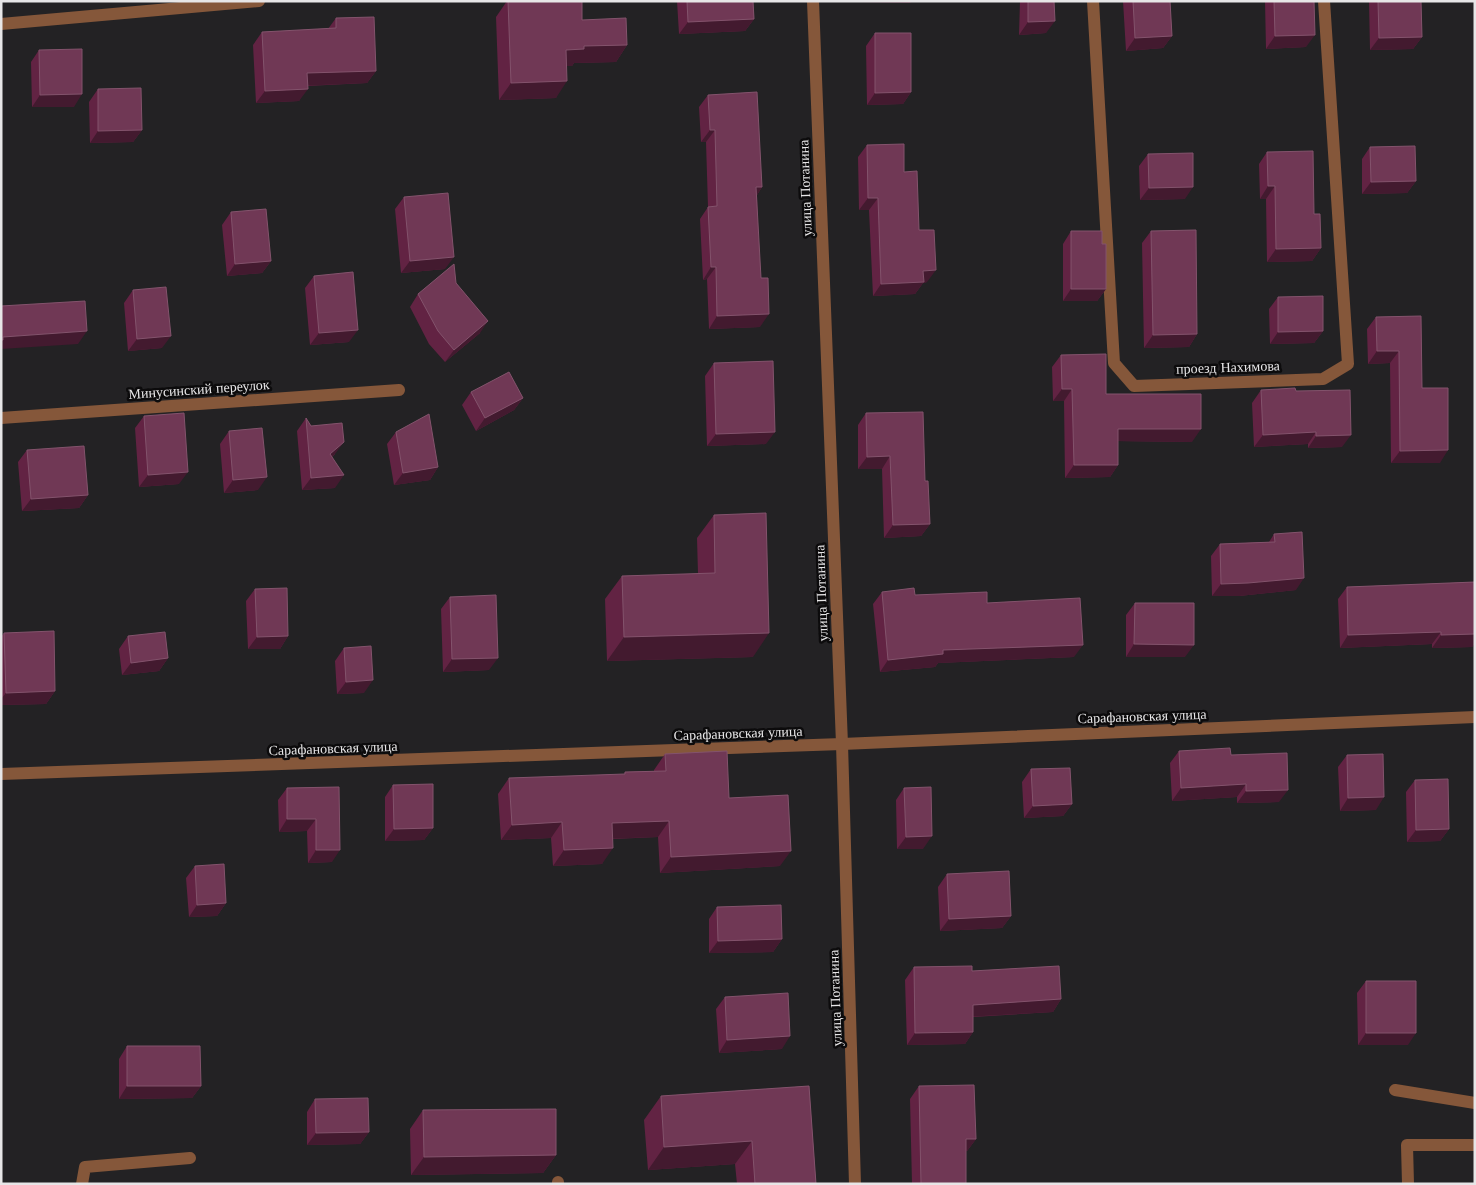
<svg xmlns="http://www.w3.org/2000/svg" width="1476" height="1185" font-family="'Libre Baskerville',serif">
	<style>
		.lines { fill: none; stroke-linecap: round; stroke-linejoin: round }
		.minor { stroke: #85573a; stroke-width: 12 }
		.wall { fill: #622343 }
		.shaded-wall { fill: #431a2f }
		.building { fill: #703855; stroke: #83536c }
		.labels { text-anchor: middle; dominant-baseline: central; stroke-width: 5; stroke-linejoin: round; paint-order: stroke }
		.street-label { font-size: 14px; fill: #e7e6e7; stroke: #0c0b0c }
	</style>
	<rect width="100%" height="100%" fill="#232224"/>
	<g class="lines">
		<path class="minor" d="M813,1L842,744L855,1184
			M1093,1L1114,363L1134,386L1323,379L1348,364L1324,1
			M1,24L259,1
			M1,418L399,390
			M1,774L842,744L1475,717
			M1395,1090L1475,1103
			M558,1182V1184
			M82,1184L85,1167L190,1158
			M1408,1184L1407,1145H1475"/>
	</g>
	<path class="wall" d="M507,1H582V20L627,45L616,62L574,63L572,66H567L556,98L499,100L496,17Z
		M677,1H753L754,19L745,31L679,34Z
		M1020,1H1054L1046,33L1019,35Z
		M1123,1H1170L1172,36L1163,48L1126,51Z
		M1265,1H1314L1306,47L1266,49Z
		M1369,1H1421L1422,37L1413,49L1370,50Z
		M336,18L376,71L367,83L307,86L299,101L256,103L253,45L262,32L328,29Z
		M875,33L911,92L903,104L867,105L866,46Z
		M39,50L74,107H32L31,62Z
		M98,89L142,130L133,142L90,143L89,102Z
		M708,95L762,187L757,195L760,327L709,329L707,279L703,280L700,219L708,207L706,142H701L699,107Z
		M867,145L904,172L919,230L927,282L923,283L915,294L873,296L869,210H859L858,157Z
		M1370,147L1416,181L1407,193L1362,194V159Z
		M1267,152L1314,214L1321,248L1312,261L1267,262L1266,199H1260L1259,164Z
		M1148,154L1185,199L1140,200L1139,166Z
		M404,197L445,269L401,273L395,209Z
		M231,212L271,261L262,273L227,276L222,225Z
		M1071,231L1102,244L1106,289L1097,301H1063V244Z
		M1151,231L1197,334L1189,347L1144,348L1142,243Z
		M314,276L349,342L310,345L305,288Z
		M133,290L162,348L128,351L124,303Z
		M418,294L480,333L445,362L429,344L410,307Z
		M1278,297L1323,331L1314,343L1270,344L1269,309Z
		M1421,316L1422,388L1440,463H1391L1390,363L1368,364L1367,329L1376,317Z
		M1061,355L1106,394L1192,442L1118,441V465L1110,477L1065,478L1064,401H1053L1052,367Z
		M714,363L766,444L707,446L705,376Z
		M1261,390L1296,391L1342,447L1308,448V444L1254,447L1252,403Z
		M471,392L523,398L514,410L476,431L462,405Z
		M866,413L925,481L930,524L921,536L884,538L882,469H858V425Z
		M144,416L179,484L139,487L135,428Z
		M306,418L311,426L335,454L332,457L335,488L302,490L297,431Z
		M229,431L258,490L224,493L220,444Z
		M396,432L438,467L430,480L394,485L387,444Z
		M27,450L88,495L79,508L22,511L18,462Z
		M714,515L753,657L607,661L605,599L622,576L698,574L697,538Z
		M1274,534L1296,590L1239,596H1212L1211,556L1220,544L1269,542Z
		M1475,582V643L1472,647L1432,648V644L1340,648L1338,599L1347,587Z
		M255,589L288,636L280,649H248L246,601Z
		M882,592L915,595L987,603L1074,657L938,663L935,667L880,672L873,604Z
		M450,597L489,670L443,672L441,609Z
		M1135,603L1185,657H1126V615Z
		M4,633L55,691L46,704L1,705V637Z
		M128,636L168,658L159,671L122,675L119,649Z
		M344,648L364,693L337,694L335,661Z
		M1179,751L1279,802L1237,803V797L1172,801L1170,763Z
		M665,754L729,798L780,866L660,873L658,837L613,839L602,864L553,866L551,838L501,840L498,794L509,778L624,775L625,772L654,771V770Z
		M1347,755L1376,810L1340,811L1338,767Z
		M1031,769L1072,804L1063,816L1024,818L1022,782Z
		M1415,780L1449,829L1440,841L1407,842L1406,792Z
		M393,785L433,828L424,840L385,841V797Z
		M339,787L332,862L308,863L307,831L279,832L278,800L287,788Z
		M904,788L923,849H897L896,800Z
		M195,866L226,903L217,916L189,917L186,878Z
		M947,874L1011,916L1002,928L940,931L938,887Z
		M717,907L782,939L773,952L709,953V919Z
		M914,967L972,971L1061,999L1053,1012L973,1017V1032L965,1044L907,1045L905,980Z
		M1366,981L1408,1045H1358L1357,993Z
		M725,997L782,1049L719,1053L716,1009Z
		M127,1046L201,1086L192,1098L119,1099V1059Z
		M809,1086L816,1184H737L735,1164L648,1170L644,1120L661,1096Z
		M919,1086L976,1139L967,1151H966V1184H912L910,1099Z
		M315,1099L369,1132L360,1144L307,1145V1112Z
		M423,1110L556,1155L543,1173L411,1175L410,1129Z"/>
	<path class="shaded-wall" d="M863,1H912L910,3L862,2Z
		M754,19L745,31L679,34L688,22Z
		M1055,21L1046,33L1019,35L1028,22Z
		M1315,35L1306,47L1266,49L1275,36Z
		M1172,36L1163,48L1126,51L1135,38Z
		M1422,37L1413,49L1370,50L1379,38Z
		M627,45L616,62L574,63L572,66H555L566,50L584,46Z
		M376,71L367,83L298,86L307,73Z
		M567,81L556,98L499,100L511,83Z
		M308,89L299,101L256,103L265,91Z
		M911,92L903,104L867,105L875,93Z
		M82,94L74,107H32L40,95Z
		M142,130L133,142L90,143L98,131Z
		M710,130H715L706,142H701Z
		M1416,181L1407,193L1362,194L1371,182Z
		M1268,186H1275L1266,199H1260Z
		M756,187H762L754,200Z
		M1193,187L1185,199L1140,200L1149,188Z
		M868,198H878L869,210H859Z
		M1321,248L1312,261L1267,262L1276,249Z
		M454,257L445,269L401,273L410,261Z
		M271,261L262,273L227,276L235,264Z
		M711,267H716L707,279L703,280Z
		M936,270L927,282L923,283L915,294L873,296L881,284L923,271Z
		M1071,289H1106L1097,301H1063Z
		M769,314L760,327L709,329L717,316Z
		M488,321L480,333L445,362L454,350Z
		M358,330L349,342L310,345L319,333Z
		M87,331L78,344L1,349V340L3,337Z
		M1323,331L1314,343L1270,344L1278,332Z
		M1197,334L1189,347L1144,348L1153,335Z
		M171,336L162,348L128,351L137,339Z
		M1377,351H1399L1390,363L1368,364Z
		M1062,389H1072L1064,401H1053Z
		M523,398L514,410L476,431L485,418Z
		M1118,429H1201L1192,442L1109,441Z
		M775,432L766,444L707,446L716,434Z
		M1316,432L1308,444L1254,447L1263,435Z
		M1351,435L1342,447L1308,448L1316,436Z
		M344,442L335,454L321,466L330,454Z
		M1448,450L1440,463H1391L1400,451Z
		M890,456L882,469H858L867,457Z
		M1074,465H1118L1110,477L1065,478Z
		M438,467L430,480L394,485L403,473Z
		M188,472L179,484L139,487L148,475Z
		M344,475L335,488L302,490L311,478Z
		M267,477L258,490L224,493L233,480Z
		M88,495L79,508L22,511L31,499Z
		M930,524L921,536L884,538L893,525Z
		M1304,578L1296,590L1239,596H1212L1221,584Z
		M1441,632L1432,644L1340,648L1348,635Z
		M769,633L753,657L607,661L624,637Z
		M1475,634V643L1472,647L1432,648L1441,635Z
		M288,636L280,649H248L257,637Z
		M1134,644L1194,645L1185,657H1126Z
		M1083,645L1074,657L938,663L935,667L880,672L888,660L943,650Z
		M168,658L159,671L122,675L131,663Z
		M498,658L489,670L443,672L452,659Z
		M373,680L364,693L337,694L346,682Z
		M55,691L46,704L1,705V699L6,693Z
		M1246,784L1237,797L1172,801L1181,788Z
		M1288,790L1279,802L1237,803L1246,791Z
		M1384,797L1376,810L1340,811L1348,798Z
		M1072,804L1063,816L1024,818L1033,806Z
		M287,819H316L307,831L279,832Z
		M669,821L658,837L601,839L612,823Z
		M562,822L551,838L501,840L512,825Z
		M433,828L424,840L385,841L394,829Z
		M1449,829L1440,841L1407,842L1416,830Z
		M932,836L923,849H897L906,837Z
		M613,848L602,864L553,866L564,850Z
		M316,850H340L332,862L308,863Z
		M791,851L780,866L660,873L671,857Z
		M226,903L217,916L189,917L197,905Z
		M1011,916L1002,928L940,931L949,919Z
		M782,939L773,952L709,953L718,941Z
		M1061,999L1053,1012L964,1017L973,1005Z
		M973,1032L965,1044L907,1045L915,1033Z
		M1366,1033H1416L1408,1045H1358Z
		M790,1036L782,1049L719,1053L727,1040Z
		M127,1086H201L192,1098L119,1099Z
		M369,1132L360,1144L307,1145L316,1133Z
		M966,1139H976L967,1151L957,1152Z
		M752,1141L735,1164L648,1170L664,1147Z
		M556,1155L543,1173L411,1175L424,1157Z"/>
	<path class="building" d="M508,1H582V20L626,18L627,45L584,46V49L566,50L567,81L511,83Z
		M687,1H753L754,19L688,22Z
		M1028,1H1054L1055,21L1028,22Z
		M1133,1H1170L1172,36L1135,38Z
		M1274,1H1314L1315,35L1275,36Z
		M1378,1H1421L1422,37L1379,38Z
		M374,17L376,71L307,73L308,89L265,91L262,32L336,28V18Z
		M875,33H911V92L875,93Z
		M82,49V94L40,95L39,50Z
		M141,88L142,130L98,131V89Z
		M757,92L762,187H756L761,278H768L769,314L717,316L716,267H711L708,207L717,206L715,130H710L708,95Z
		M904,144V172L917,171L919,230H934L936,270L923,271L924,282L881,284L878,198H868L867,145Z
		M1415,146L1416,181L1371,182L1370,147Z
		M1313,151L1314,214H1320L1321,248L1276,249L1275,186H1268L1267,152Z
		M1193,153V187L1149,188L1148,154Z
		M448,193L454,257L410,261L404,197Z
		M266,209L271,261L235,264L231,212Z
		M1196,230L1197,334L1153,335L1151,231Z
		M1071,231H1102V244H1106V289H1071Z
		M454,264L456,283L488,321L454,350L438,331L418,294Z
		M353,272L358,330L319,333L314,276Z
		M166,287L171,336L137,339L133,290Z
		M1323,296V331L1278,332V297Z
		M85,301L87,331L3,337V340H1V306Z
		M1421,316L1422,388H1448V450L1400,451L1399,351H1377L1376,317Z
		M1106,354V394H1201V429H1118V465H1074L1072,389H1062L1061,355Z
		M773,361L775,432L716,434L714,363Z
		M509,372L523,398L485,418L471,392Z
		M1295,388L1296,391L1350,390L1351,435L1316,436V432L1263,435L1261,390Z
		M923,412L925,481H928L930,524L893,525L890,456L867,457L866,413Z
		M184,413L188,472L148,475L144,416Z
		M429,414L438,467L403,473L396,432Z
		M306,418L311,426L342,423L344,442L330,454L344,475L311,478Z
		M262,428L267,477L233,480L229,431Z
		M84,446L88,495L31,499L27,450Z
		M766,513L769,633L624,637L622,576L715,573L714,515Z
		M1302,532L1304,578L1248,583L1221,584L1220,544L1275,542L1274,534Z
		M1475,582V634L1441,635V632L1348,635L1347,587Z
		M287,588L288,636L257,637L255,589Z
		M914,588L915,595L987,592V603L1080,598L1083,645L943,650V654L888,660L882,592Z
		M496,595L498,658L452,659L450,597Z
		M1135,603H1194V645L1134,644Z
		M54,631L55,691L6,693L4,633Z
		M165,632L168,658L131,663L128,636Z
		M371,646L373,680L346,682L344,648Z
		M1230,748L1231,755L1287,753L1288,790L1246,791V784L1181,788L1179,751Z
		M727,751L729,798L788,795L791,851L671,857L669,821L612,823L613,848L564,850L562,822L512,825L509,778L625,774V772L666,771L665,754Z
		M1383,754L1384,797L1348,798L1347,755Z
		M1070,768L1072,804L1033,806L1031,769Z
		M1448,779L1449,829L1416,830L1415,780Z
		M433,784V828L394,829L393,785Z
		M339,787L340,850H316V819H287V788Z
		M931,787L932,836L906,837L904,788Z
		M224,864L226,903L197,905L195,866Z
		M1009,871L1011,916L949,919L947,874Z
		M781,905L782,939L718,941L717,907Z
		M972,966V971L1059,966L1061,999L973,1005V1032L915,1033L914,967Z
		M1366,981H1416V1033H1366Z
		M788,993L790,1036L727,1040L725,997Z
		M127,1046H200L201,1086H127Z
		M974,1085L976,1139H966V1184H921L919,1086Z
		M809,1086L816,1184H755L752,1141L664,1147L661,1096Z
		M368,1098L369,1132L316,1133L315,1099Z
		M556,1109V1155L424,1157L423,1110Z"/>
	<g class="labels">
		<g class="street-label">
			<text transform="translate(805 188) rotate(-92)">улица Потанина</text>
			<text transform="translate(1228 367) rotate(-2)">проезд Нахимова</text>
			<text transform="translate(199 389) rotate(-4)">Минусинский переулок</text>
			<text transform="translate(821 593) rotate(-92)">улица Потанина</text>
			<text transform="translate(1142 716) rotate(-2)">Сарафановская улица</text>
			<text transform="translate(738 733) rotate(-2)">Сарафановская улица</text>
			<text transform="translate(333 748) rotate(-2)">Сарафановская улица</text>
			<text transform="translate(835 998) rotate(-92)">улица Потанина</text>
		</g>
	</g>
	<rect width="1476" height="1185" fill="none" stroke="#e7e6e7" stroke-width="5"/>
</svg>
